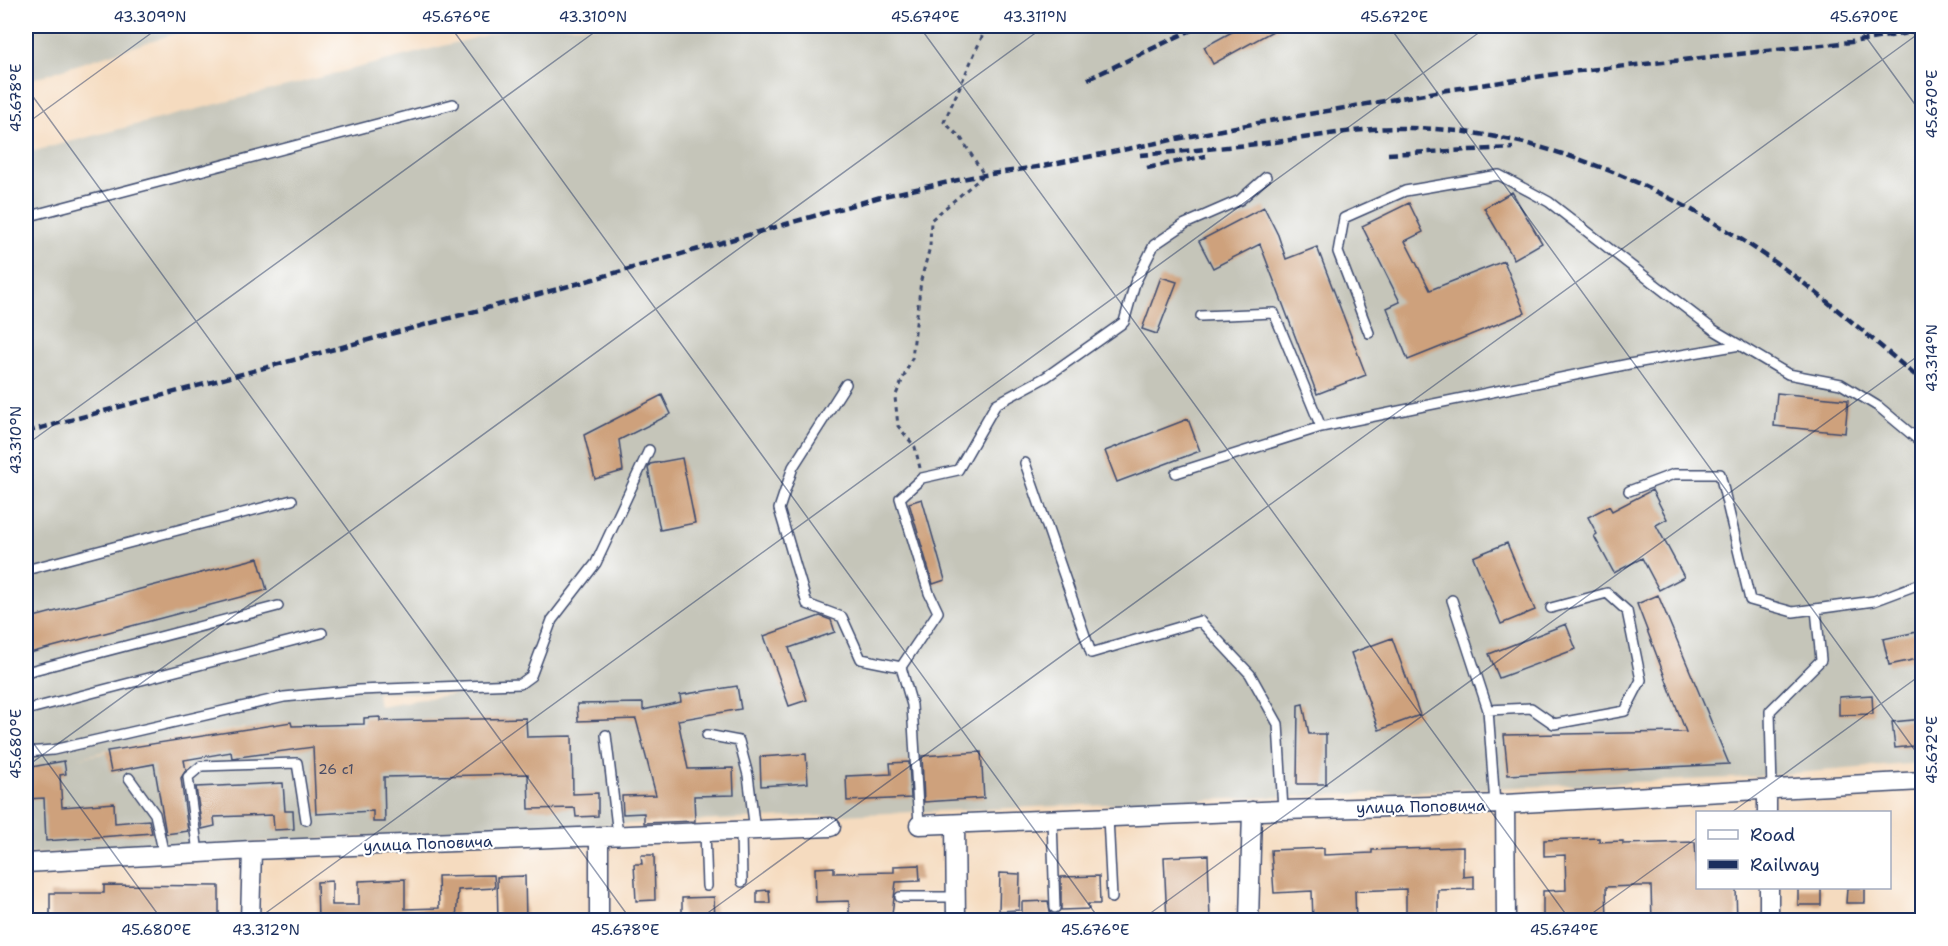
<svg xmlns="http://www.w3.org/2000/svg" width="1948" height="946" font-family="'Shantell Sans',sans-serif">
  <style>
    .industrial { fill: #c5c5b9; fill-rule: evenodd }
    .building { fill: #cea17b }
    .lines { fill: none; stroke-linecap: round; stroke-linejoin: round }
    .lane-casing { stroke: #3c496d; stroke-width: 12 }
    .street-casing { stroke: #3c496d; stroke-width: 21 }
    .path { stroke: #3c496d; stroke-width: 3; stroke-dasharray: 4.5 4.5; stroke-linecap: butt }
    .lane { stroke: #fff; stroke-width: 9 }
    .street { stroke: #fff; stroke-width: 18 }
    .rail { stroke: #1b2f5e; stroke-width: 4.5; stroke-dasharray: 9 4.5; stroke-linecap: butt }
    .ticks { fill: none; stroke: #1b2f5e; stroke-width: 1.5; stroke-opacity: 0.45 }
    .labels { text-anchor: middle; stroke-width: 4.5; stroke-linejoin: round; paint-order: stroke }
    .number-label { font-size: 14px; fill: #484c65 }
    .street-label { font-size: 16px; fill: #1b2f5e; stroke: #fff }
    .neatline { fill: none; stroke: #1b2f5e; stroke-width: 2 }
    .ticks-label { font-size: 15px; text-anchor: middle; fill: #1b2f5e }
  </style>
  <rect width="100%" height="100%" fill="#fff"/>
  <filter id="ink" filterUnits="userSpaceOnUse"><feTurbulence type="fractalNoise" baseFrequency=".0167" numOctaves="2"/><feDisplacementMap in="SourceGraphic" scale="12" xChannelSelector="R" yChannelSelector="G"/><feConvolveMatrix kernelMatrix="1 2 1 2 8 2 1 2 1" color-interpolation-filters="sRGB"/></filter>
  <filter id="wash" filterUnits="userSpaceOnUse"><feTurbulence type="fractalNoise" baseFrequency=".008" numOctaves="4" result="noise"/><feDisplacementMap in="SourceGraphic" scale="24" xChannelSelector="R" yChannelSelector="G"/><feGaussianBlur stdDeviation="1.35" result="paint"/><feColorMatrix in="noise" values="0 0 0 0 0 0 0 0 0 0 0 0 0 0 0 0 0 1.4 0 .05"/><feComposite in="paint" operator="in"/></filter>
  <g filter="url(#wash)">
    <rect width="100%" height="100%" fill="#f5dbbf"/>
    <!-- industrial -->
    <path class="industrial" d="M26,26H198L26,81Z
      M521,26H1922V763L1733,778L602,825L28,854L26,819V153ZM465,692L379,706L377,694V693ZM244,728L245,729L77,758L120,748Z"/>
    <g id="blocks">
      <!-- building -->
      <path class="building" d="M1243,26H1282L1213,64L1204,47Z
        M1512,192L1542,243L1514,259L1484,208Z
        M1409,203L1423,232L1405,241L1430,290L1504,261L1525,313L1408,360L1387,308L1400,302L1362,226Z
        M1264,207L1278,235L1286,259L1317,247L1366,375L1317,394L1260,244L1213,268L1199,241Z
        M1161,277L1177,282L1157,334L1142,329Z
        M1777,393L1848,400L1845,433L1774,426Z
        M662,395L671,414L619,440L623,471L595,479L584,435Z
        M1188,419L1200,451L1117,482L1105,451Z
        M682,458L695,523L660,530L648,468L650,464Z
        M1652,490L1667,519L1656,525L1684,577L1659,590L1642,558L1614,573L1594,536L1597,534L1588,517L1609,506L1612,511Z
        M922,499L945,580L933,584L909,503Z
        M1507,543L1535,610L1501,624L1473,557Z
        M258,558L267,590L26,654V619Z
        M1658,595L1729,764L1508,775L1504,735L1686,732L1637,604Z
        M820,616L831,620L835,632L789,648L807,700L789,706L764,636Z
        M1566,624L1576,649L1499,678L1489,654Z
        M1917,632L1922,658L1889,665L1883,639Z
        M1392,638L1420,715L1379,730L1351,653Z
        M737,686L741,709L678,720L688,769L733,768L734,795L694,796L695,821L644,823V813L623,814L622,796L656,795L636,719L578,721L577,704L643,703V710L681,702L680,695Z
        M1872,695L1873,714L1839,715V697Z
        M1303,704L1309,734H1326V784H1297L1298,705Z
        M380,717V721L526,718L527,737L572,736L573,794L598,793V816L576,817L575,808L529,809L528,774L384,777L385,822H373V811L316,814L313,747L232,758L231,752L184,760L186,770L181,778L188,831L166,834L154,764L111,772L107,751L291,722L292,726L364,724V718Z
        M1923,719V745L1895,748L1892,722Z
        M981,752L984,798L924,802L922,756Z
        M806,754L808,783L761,786L760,757Z
        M64,761L66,774L60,775L62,807L114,803L115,823L149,820L152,833L46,841L44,798L26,799V768Z
        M909,762L911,798L847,801L846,776L891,774L890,763Z
        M283,783L285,811H293L294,829L274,830L273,815L214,817L215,826L202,829L196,787Z
        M1599,838V842L1623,841V844L1695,842L1698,888H1736L1737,921H1652L1651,886H1636L1606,887L1607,921H1543V891L1566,890L1565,855L1544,856V840Z
        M1463,847V877L1474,876V889L1438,890V919L1406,920V889L1355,891L1356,921H1313L1312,891L1274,893L1271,850L1324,848V855L1372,853V850Z
        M641,855H654L655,900L636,901L634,864H642Z
        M1208,855L1210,921H1167L1164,857Z
        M919,865L920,881L896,882L892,914L849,916V901L816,902L815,868L834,867V873L894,872V866Z
        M1000,873L1020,874L1019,910L999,911Z
        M494,875L495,888L458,890L456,921H318L317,882L332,881V905H359V881L405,879V909L439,908L438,876Z
        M525,876L526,921H498L497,877Z
        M1099,876L1100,904H1088L1089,909L1061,910V877Z
        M104,885L219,886V921H50V893H104Z
        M1798,888H1821V905H1798Z
        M1847,888H1865V903H1846Z
        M769,890L770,903H757V891Z
        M714,897L715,921H682V898Z
        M1048,901L1052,921H1022V902Z"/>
    </g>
  </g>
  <g filter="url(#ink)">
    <use href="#blocks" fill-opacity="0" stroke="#3c496d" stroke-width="1.5"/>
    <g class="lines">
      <defs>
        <path id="lane" d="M26,217L453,104
          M1201,316L1274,313L1321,427L1629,364L1740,345
          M1369,333L1338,252L1344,218L1405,191L1499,175L1549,202L1714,330L1788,374L1841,384L1879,407L1922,443
          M846,384L793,467L779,509L807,604L842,617L861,659L901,667L912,705L919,825
          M1025,463L1091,653L1200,621L1250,674L1278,724L1283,810
          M1176,473L1321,427
          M1629,491L1674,474H1720L1750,600L1793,612L1874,601L1922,583
          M26,570L292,500
          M1452,600L1488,710L1495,804
          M901,667L938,612L929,593L900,498L922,478L958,470L996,404L1046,377L1124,322L1135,283L1154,245L1185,224L1240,200L1266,177
          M26,672L278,606
          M26,710L322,633
          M1488,710L1531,708L1554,724L1625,711L1641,680L1627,611L1607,593L1551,608
          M606,735L618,835
          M707,735L739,741L748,775L755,831
          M26,752L53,750L284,697L359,690L520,684L531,676L552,620L596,563L649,450
          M129,778L155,814L164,855
          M1772,791L1770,711L1821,660L1816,609
          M1108,817L1112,898
          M1052,820L1055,908
          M741,831L742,882
          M705,832L707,886
          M198,853L188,777L201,766L297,763L306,820
          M900,897H955"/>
        <path id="street" d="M1767,791V812
          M1505,804L1506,920
          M955,824L956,920
          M919,825L1283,810L1505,804L1922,781
          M26,863L252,850L831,827
          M1769,888V920
          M250,920L252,850
          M599,920V836
          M1249,920L1252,811"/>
      </defs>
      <!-- lane casing -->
      <use href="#lane" class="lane-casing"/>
      <!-- street casing -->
      <use href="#street" class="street-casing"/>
      <!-- path -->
      <path class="path" d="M920,468L915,447L898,426L895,397L912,358L921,280L930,247L931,220L984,175L961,138L944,122L985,30L984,26"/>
      <!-- lane -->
      <use href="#lane" class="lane"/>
      <!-- street -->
      <use href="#street" class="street"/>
      <!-- rail -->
      <path class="rail" d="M1088,79L1200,26
        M1388,154L1513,148
        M1140,155C1185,151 1230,147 1275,142C1320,136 1364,127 1410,128C1549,130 1683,194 1793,275C1837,308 1880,346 1922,381
        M1147,168L1206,156
        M26,432L580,283L884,196L972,177L1043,166L1241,126L1447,90L1570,72L1851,42L1922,31"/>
    </g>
  </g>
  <!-- ticks -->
  <path class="ticks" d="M450,26L1100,920M919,26L1570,920M1389,26L1922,760M1858,26L1922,114M26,87L631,920M26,124L161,26M26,445L603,26M26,733L162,920M26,767L1045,26M1732,812L1922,674M256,920L1488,26M698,920L1922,31M1141,920L1922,353M1583,920L1698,837"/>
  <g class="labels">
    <!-- number labels -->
    <g class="number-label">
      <text x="336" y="774">26 с1</text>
    </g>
    <!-- street labels -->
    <g class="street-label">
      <text transform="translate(1421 806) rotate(-1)" y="6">улица Поповича</text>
      <text transform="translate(428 843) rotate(-2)" y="6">улица Поповича</text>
    </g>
  </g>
  <!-- margin -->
  <rect width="1948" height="946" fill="none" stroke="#fff" stroke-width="66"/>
  <!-- legend -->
  <rect x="1696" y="811" width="195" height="78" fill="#ffffff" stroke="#a4acbf" stroke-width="1.5"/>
  <rect x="1708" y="830" width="30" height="9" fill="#ffffff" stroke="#a4acbf" stroke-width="1.5"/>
  <text x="1750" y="841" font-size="18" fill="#1b2f5e">Road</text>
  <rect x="1708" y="860" width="30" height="9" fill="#1b2f5e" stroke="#a4acbf" stroke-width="1.5"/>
  <text x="1750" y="871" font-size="18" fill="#1b2f5e">Railway</text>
  <rect x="33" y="33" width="1882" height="880" class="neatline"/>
  <g class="ticks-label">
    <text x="150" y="22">43.309°N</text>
    <text x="456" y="22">45.676°E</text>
    <text x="593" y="22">43.310°N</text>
    <text x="925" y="22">45.674°E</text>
    <text x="1035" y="22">43.311°N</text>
    <text x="1394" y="22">45.672°E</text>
    <text x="1864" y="22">45.670°E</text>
    <text transform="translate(16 98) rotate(-90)" y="5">45.678°E</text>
    <text transform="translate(1932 104) rotate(-90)" y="5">45.670°E</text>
    <text transform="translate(1932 358) rotate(-90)" y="5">43.314°N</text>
    <text transform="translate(16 440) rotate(-90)" y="5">43.310°N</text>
    <text transform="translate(16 744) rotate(-90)" y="5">45.680°E</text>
    <text transform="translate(1932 750) rotate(-90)" y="5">45.672°E</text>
    <text x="156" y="935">45.680°E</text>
    <text x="266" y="935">43.312°N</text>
    <text x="625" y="935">45.678°E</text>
    <text x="1095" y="935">45.676°E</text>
    <text x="1564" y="935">45.674°E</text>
  </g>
</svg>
